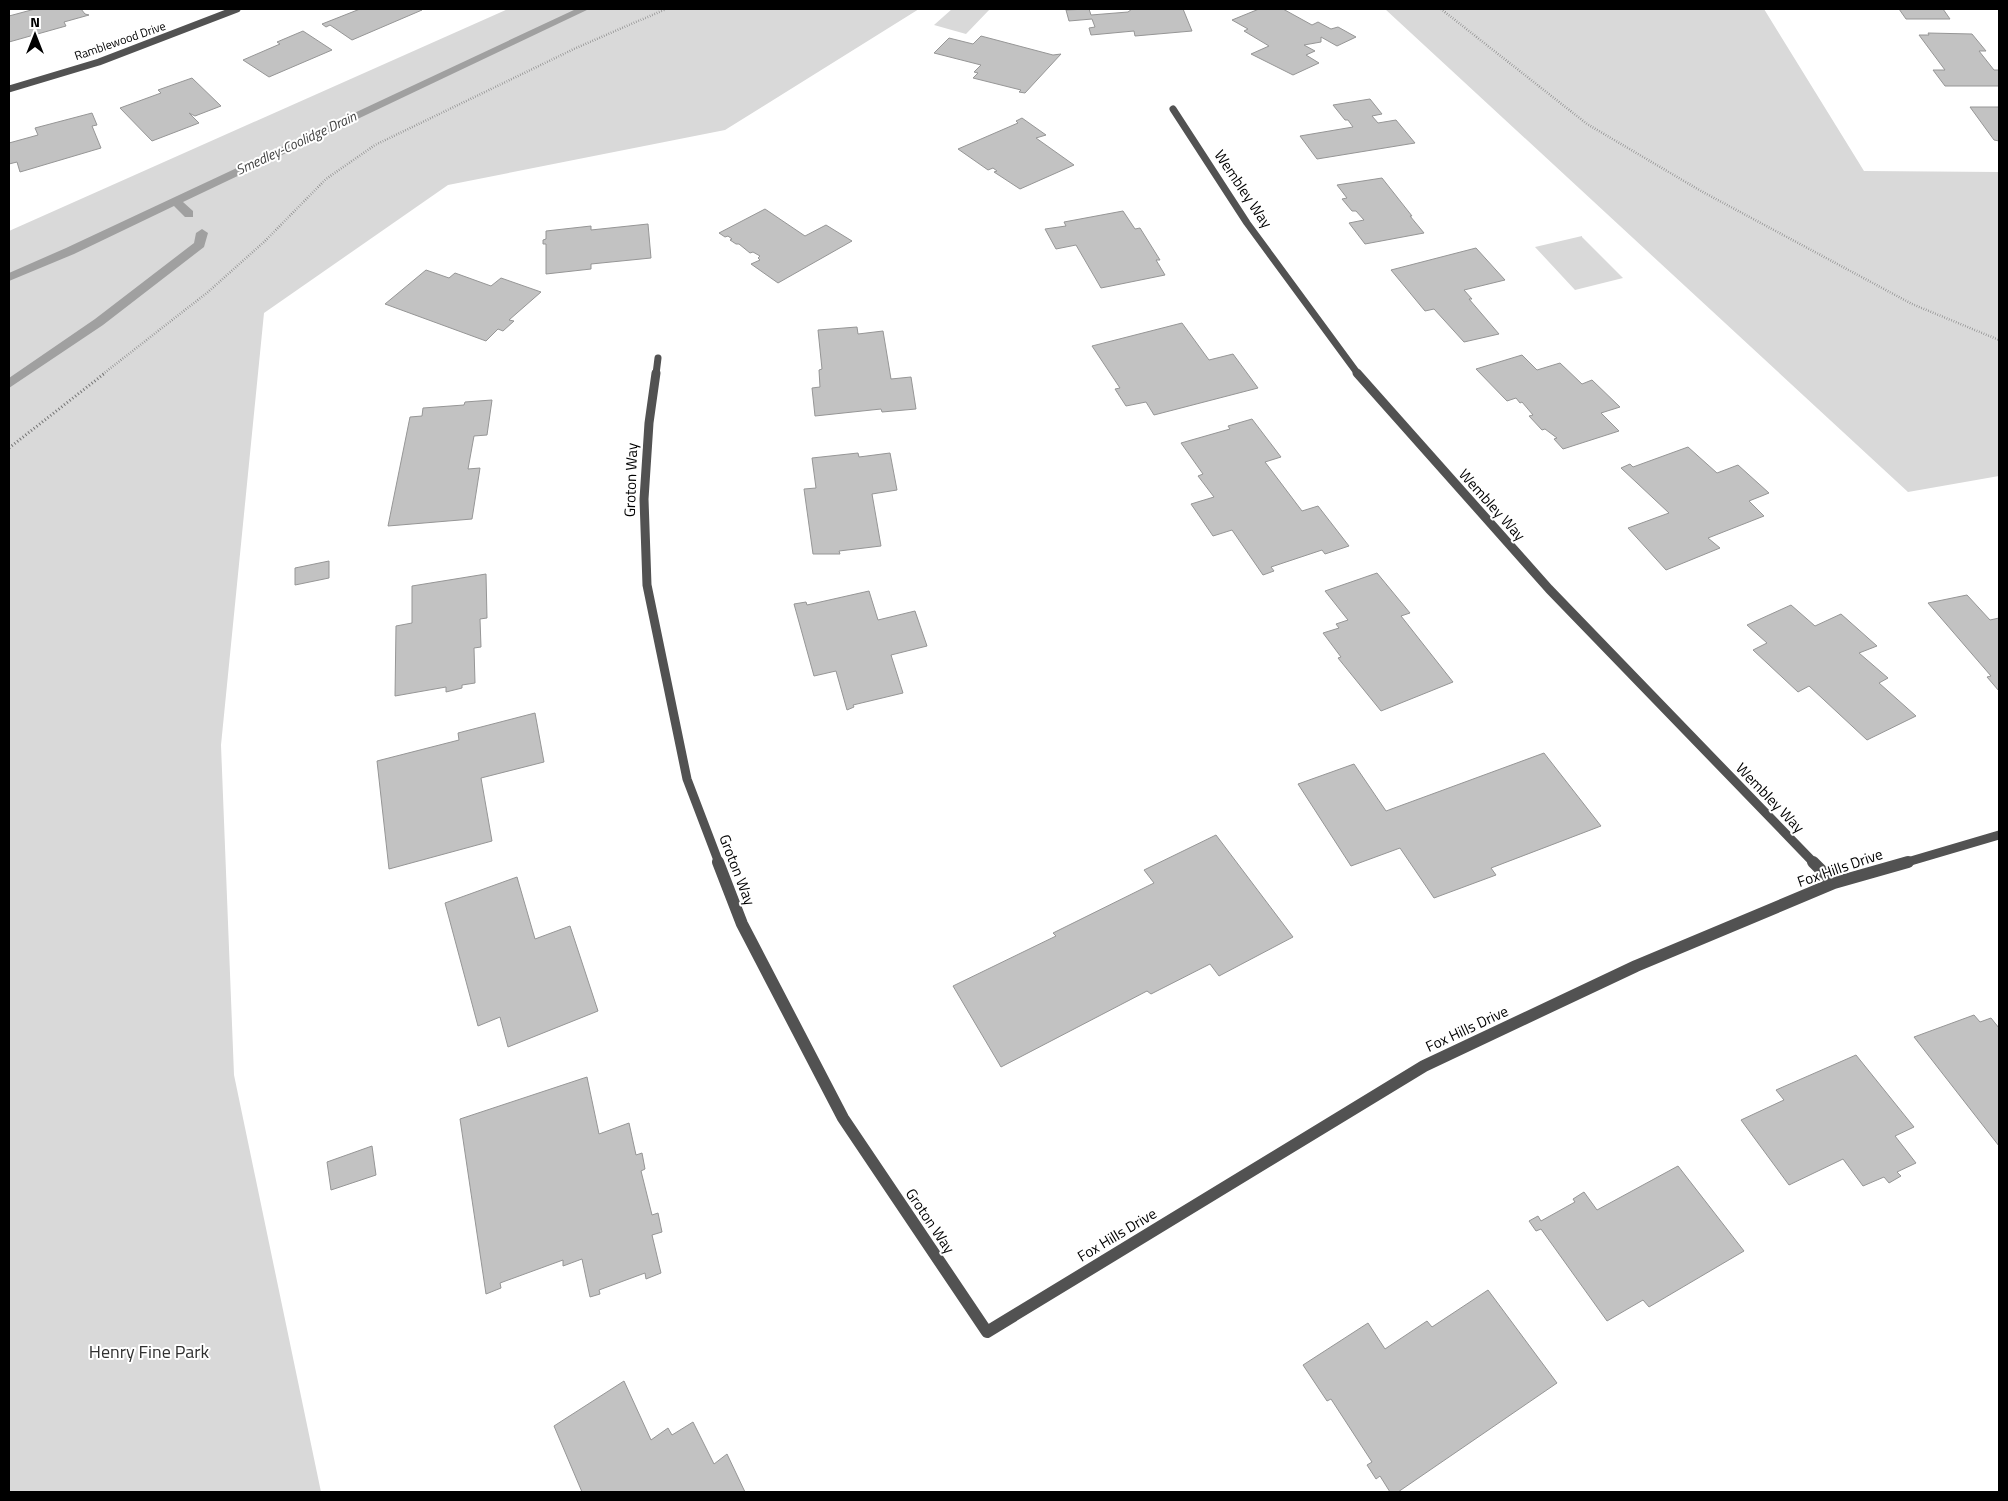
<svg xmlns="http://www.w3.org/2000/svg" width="2008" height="1501" font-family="'Titillium Web',sans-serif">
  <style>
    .green { fill: #d9d9d9 }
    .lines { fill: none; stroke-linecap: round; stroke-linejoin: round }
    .stream { fill: #a0a0a0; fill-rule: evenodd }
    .building { fill: #c2c2c2; stroke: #969696 }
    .path-far1 { stroke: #747474; stroke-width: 2.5; stroke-dasharray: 0.5 2; stroke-linecap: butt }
    .path { stroke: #747474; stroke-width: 3; stroke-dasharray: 1 2.5; stroke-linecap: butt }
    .street-far2 { stroke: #525252; stroke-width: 7 }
    .street-far1 { stroke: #525252; stroke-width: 9 }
    .street { stroke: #525252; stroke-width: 12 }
    .labels { text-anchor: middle; stroke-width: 4; stroke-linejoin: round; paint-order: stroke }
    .far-street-label { font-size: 12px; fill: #000; stroke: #fff }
    .far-water-label { font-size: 14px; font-style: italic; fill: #414141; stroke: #fff }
    .street-label { font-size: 15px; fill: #000; stroke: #fff }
    .near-park-label { font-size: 18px; fill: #303030; stroke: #fff }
  </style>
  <rect width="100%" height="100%" fill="#fff"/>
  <!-- green -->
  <path class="green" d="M508,9H919L725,130L448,185L264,313L221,745L234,1075L321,1492H9V231Z
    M952,9H990L966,34L934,25Z
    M1385,9H1764L1864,171L1999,172V476L1908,492Z
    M1582,236V237L1623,278L1575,290L1535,247Z"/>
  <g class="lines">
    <!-- stream -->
    <path class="stream" d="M576,9H589L183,202L193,211V217H185L174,206L74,254L9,281V273L66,248Z
      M202,229L208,233L204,247L103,325L9,388V378L95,319L194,243L196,233Z"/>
  </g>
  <!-- building -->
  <path class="building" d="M35,9H81L85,14L89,15L64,22L66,26L9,42V16Z
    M360,9H420L422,10L352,40L330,25L326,27L322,24Z
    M1089,9L1091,15L1128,12L1132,9H1183L1192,31L1135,36L1134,31L1091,35L1089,28L1095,27L1092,19L1069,21L1066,10Z
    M1259,9H1283L1312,25L1318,22L1331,29L1338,27L1356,37L1337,46L1321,37V42L1304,45L1315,51L1306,55L1319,63L1293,75L1251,54L1269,46L1244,31L1248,29L1232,20Z
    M1899,9H1943L1950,19H1906Z
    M303,31L332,50L269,77L243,60L280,44L277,42Z
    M1928,33L1972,34L1986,51H1979L1994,70H1999V86H1945L1933,70H1945L1919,35H1929Z
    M981,36L1053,55L1061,54L1025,93L1019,92L1021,90L973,78L978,73L974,72L981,65L934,53L949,38L973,44Z
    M192,78L221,106L195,116L189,113L199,123L152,141L120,108L161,93L158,90Z
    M1370,99L1382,114L1372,116L1378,123L1396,120L1415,143L1317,159L1300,136L1353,127L1348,120H1345L1333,105Z
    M1970,107H1999V141L1994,140Z
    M92,113L97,125L92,126L101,148L20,172L17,162L9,164V143L38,135L35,128Z
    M1022,118L1046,135L1036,138L1074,165L1020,189L994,172L997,171L993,168L988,170L958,149L1018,123L1016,121Z
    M1382,178L1412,216H1410L1424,233L1365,244L1349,223L1364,220L1356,211H1352L1342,199L1347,198L1337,185Z
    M765,209L805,236L826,225L852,241L778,283L751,264L760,260L758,258L760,256L753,252L750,253L739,244H736L730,240L732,239L728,236L725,237L719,233Z
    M1123,211L1135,229L1140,228L1160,260H1156L1165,275L1101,288L1076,245L1056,249L1045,229L1066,226L1064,222Z
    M648,224L651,258L591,264V269L546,274V244H543V240L546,239V231L591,226V230Z
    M1476,248L1505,280L1464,290L1472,299H1469L1499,334L1464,342L1434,309L1425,311L1391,270Z
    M426,270L449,278L455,273L491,286L501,278L541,292L509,320L514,321L503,331L498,329L486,341L385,304Z
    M1182,323L1209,360L1233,354L1258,388L1154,415L1146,402L1126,406L1115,389L1120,388L1092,346Z
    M857,327L858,334L883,331L891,379L911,377L916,409L882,412L881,409L815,416L812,388L820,387L819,370L822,369L818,330Z
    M1522,355L1537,370L1560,363L1582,384L1592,380L1620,407L1601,413L1619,431L1563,449L1554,439L1557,438L1545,429L1542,430L1529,416L1533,415L1522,402L1520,403L1516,398L1507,401L1476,369Z
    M492,400L487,435L474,436L468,469L480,468L472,519L388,526L410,417L422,416L423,408L464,405L465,402Z
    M1252,419L1281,457L1265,462L1302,511L1318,506L1349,546L1325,554L1322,550L1271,567L1274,571L1263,575L1232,530L1213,536L1191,504L1214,497L1198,476L1203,474L1181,443L1230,429L1228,426Z
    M1688,447L1717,473L1738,465L1769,493L1749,501L1764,516L1708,538L1720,548L1666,570L1628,528L1669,513L1621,468L1630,464L1633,467Z
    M858,453L859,457L890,453L897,490L872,494L881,546L839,551L840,554H813L804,489L816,488L812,458Z
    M329,561V578L295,585V568Z
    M1377,573L1410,613L1401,616L1453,682L1381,711L1338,658L1341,657L1323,633L1339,628L1336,624L1348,620L1325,591Z
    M486,574L487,618L480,619L481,647L474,648L475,683L462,685V688L446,692V687L395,696L396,626L412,623V586Z
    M869,591L878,620L915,611L927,646L891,655L903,693L853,705L854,707L847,710L836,671L814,676L794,604L806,602L807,605Z
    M1967,595L1990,620L1999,618V691L1987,677L1991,676L1928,603Z
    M1791,605L1815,626L1841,614L1877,646L1859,653L1888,678L1879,683L1916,716L1867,740L1809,686L1798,692L1753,650L1767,643L1747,625Z
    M535,713L544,762L481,778L492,841L389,869L377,761L459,740L458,733Z
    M1544,753L1601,826L1491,868L1496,875L1434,898L1400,848L1351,866L1298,784L1354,764L1386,811Z
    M1216,835L1293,937L1219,976L1210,964L1151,994L1147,991L1001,1067L953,986L1056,936L1053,933L1154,883L1144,870Z
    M517,877L535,939L570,926L598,1011L508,1047L500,1017L478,1026L445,903Z
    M1974,1015L1980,1022L1991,1018L1999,1028V1146L1914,1037Z
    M1856,1055L1914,1127L1895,1136L1916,1163L1897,1172L1901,1176L1889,1183L1884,1177L1863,1186L1843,1159L1789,1185L1741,1120L1784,1100L1776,1090Z
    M587,1077L599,1134L629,1123L636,1155L642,1153L645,1169L641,1171L652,1215L658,1213L662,1232L652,1235L661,1273L646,1279L645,1273L599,1290L600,1294L590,1297L582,1259L563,1266V1260L500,1283L501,1288L486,1294L460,1119Z
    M372,1146L376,1175L331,1190L327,1162Z
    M1678,1166L1744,1251L1649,1307L1643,1300L1607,1321L1541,1229L1536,1231L1529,1221L1538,1216L1541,1221L1575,1202L1573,1199L1584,1192L1597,1210Z
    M1488,1290L1557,1383L1398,1492H1390L1380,1476L1376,1479L1367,1465L1372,1462L1331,1399L1327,1401L1303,1365L1368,1323L1385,1349L1427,1321L1432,1327Z
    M624,1381L651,1440L668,1428L672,1435L693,1422L714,1464L727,1454L745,1492H582L554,1426Z"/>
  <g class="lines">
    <!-- path-far1 -->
    <path class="path-far1" d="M1441,9L1587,124L1701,191L1912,304L1999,340
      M103,374L208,292L265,241L326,179L375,145L576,48L666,9"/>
    <!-- path -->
    <path class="path" d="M9,448L105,373"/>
    <!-- street-far2 -->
    <path class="street-far2" d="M9,89L99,62L237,9
      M1173,109L1247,223L1358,374
      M656,374L658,358"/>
    <!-- street-far1 -->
    <path class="street-far1" d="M656,373L649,423L644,499L647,585L687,779L719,863
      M1357,373L1549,589L1814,863
      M1904,863L1999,835"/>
    <!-- street -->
    <path class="street" d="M718,862L742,924L843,1118L987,1332L1424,1066L1636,966L1834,883L1908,862
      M1813,862L1834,883"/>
  </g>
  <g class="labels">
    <!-- far-street labels -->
    <g class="far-street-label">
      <text transform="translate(120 41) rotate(-19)" y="4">Ramblewood Drive</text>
    </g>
    <!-- far-water labels -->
    <g class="far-water-label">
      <text transform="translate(296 143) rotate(-25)" y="5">Smedley-Coolidge Drain</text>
    </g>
    <!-- street labels -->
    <g class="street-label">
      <text transform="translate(1243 189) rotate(56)" y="5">Wembley Way</text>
      <text transform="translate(631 480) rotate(-88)" y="5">Groton Way</text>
      <text transform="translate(1492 505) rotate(48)" y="5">Wembley Way</text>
      <text transform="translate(1770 798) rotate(46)" y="5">Wembley Way</text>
      <text transform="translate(1840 868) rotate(-19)" y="5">Fox Hills Drive</text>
      <text transform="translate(737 870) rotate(69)" y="5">Groton Way</text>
      <text transform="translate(1467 1029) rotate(-25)" y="5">Fox Hills Drive</text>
      <text transform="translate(930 1221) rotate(56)" y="5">Groton Way</text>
      <text transform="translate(1117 1235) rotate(-31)" y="5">Fox Hills Drive</text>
    </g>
    <!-- near-park labels -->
    <g class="near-park-label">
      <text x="149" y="1358">Henry Fine Park</text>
    </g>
  </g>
  <!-- border -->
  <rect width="2008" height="1501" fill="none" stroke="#000000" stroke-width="20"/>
  <!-- north arrow -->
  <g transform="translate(35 35)" stroke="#ffffff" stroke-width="4" paint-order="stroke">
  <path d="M0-4L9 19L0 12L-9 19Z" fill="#000000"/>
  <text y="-8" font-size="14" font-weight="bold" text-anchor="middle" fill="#000000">N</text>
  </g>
</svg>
